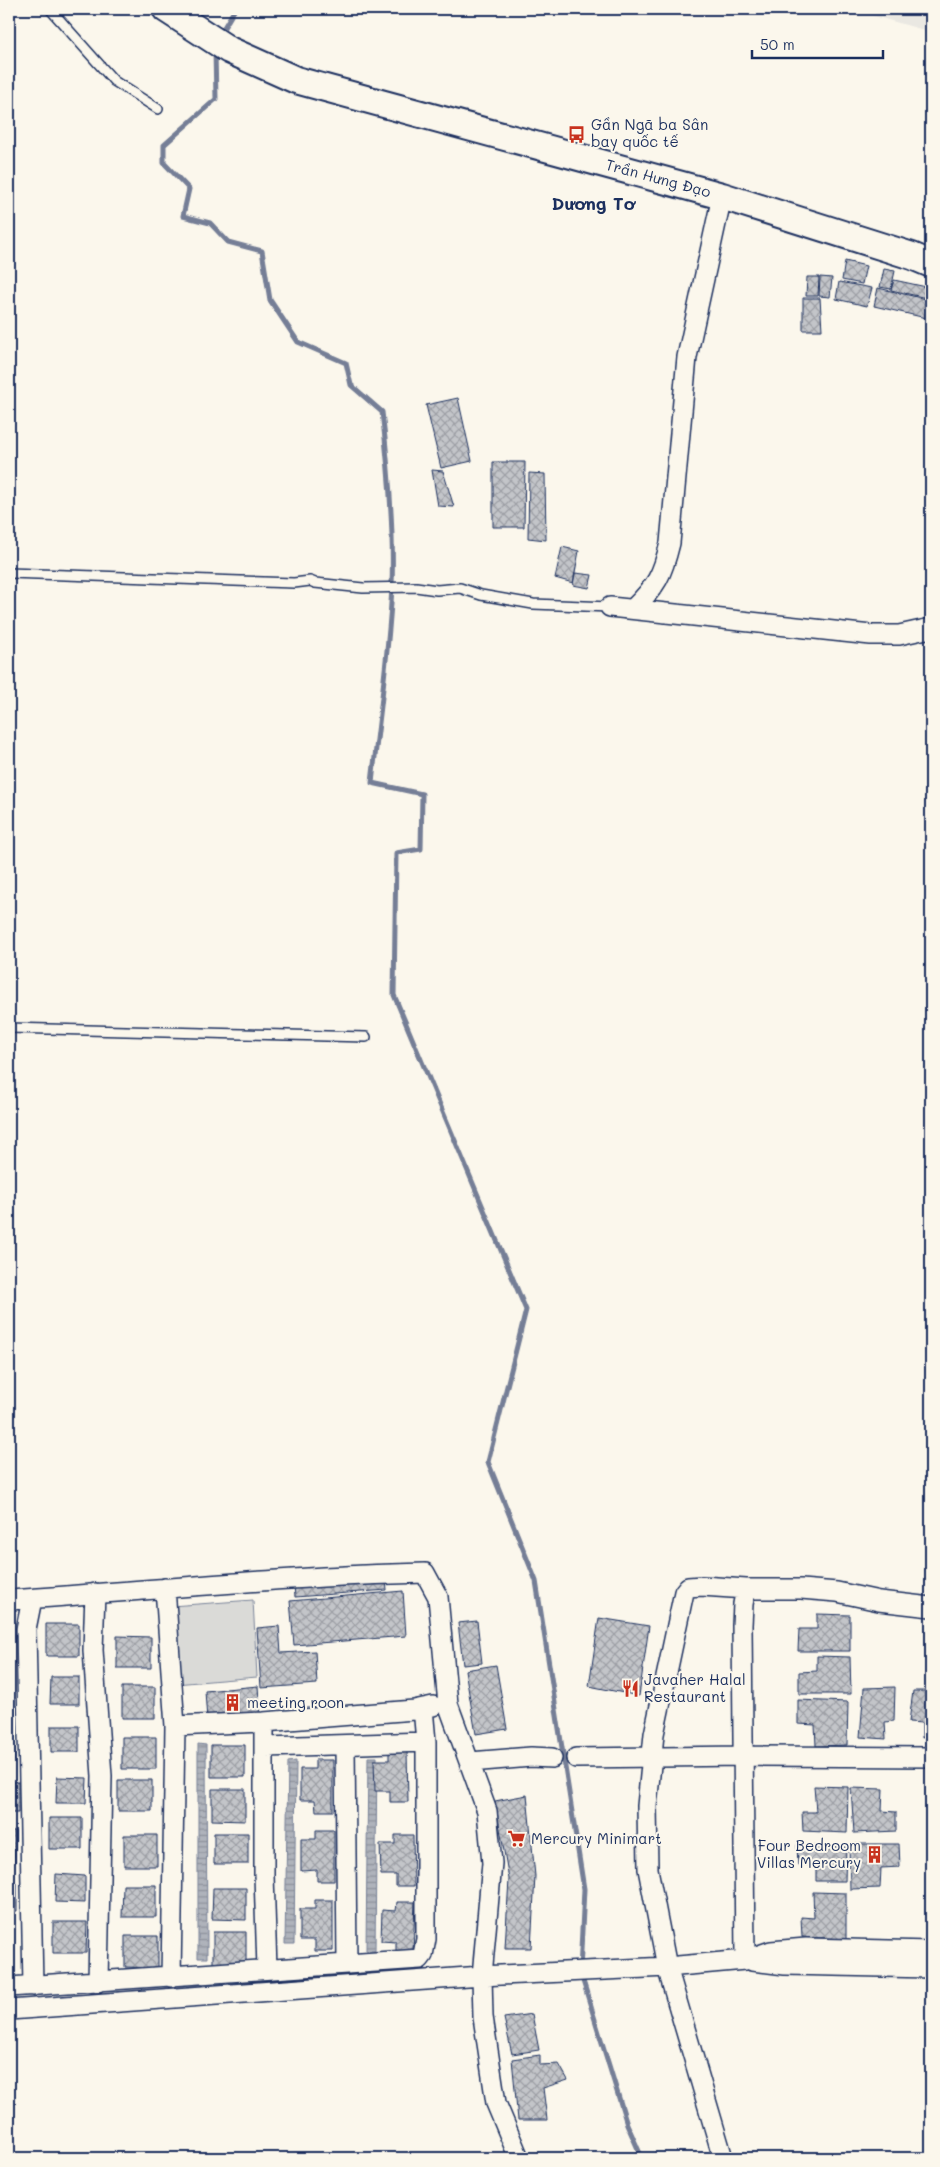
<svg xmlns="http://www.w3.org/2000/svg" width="940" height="2167" font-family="Mali,sans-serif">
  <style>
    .built { fill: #eae8e2 }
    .pitch { fill: #dadad7; stroke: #7a849a }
    .water { fill: url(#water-rules); stroke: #747e96 }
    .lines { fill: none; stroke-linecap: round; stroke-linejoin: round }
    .stream { stroke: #747e96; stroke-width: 5 }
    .building { fill: url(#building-cross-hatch); stroke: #1b2f5e }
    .lane-casing { stroke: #1b2f5e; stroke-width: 12 }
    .street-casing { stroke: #1b2f5e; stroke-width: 22 }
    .secondary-casing { stroke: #1b2f5e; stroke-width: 30 }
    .lane { stroke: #fbf7ec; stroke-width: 9 }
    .street { stroke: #fbf7ec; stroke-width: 19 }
    .secondary { stroke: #fbf7ec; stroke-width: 26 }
    .labels { text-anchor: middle; stroke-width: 4; stroke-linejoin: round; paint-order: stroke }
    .poi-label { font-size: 15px; fill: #1b2f5e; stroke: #fbf7ec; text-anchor: start }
    .street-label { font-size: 15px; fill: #1b2f5e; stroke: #fbf7ec }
    .quarter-label { font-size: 18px; font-weight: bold; fill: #1b2f5e; stroke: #fbf7ec }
  </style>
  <defs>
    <pattern id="water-rules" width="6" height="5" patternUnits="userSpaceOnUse" patternTransform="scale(1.25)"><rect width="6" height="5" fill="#afb3bb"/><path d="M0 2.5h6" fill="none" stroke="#8e929b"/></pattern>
    <pattern id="building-cross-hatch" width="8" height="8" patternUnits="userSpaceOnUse" patternTransform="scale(1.25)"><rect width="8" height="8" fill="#c3c5c9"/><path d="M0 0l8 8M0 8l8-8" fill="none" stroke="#9ea0a6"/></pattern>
  </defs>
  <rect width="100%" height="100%" fill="#fbf7ec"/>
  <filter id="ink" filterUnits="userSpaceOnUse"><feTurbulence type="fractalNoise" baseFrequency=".02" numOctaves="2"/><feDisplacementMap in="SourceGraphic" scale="10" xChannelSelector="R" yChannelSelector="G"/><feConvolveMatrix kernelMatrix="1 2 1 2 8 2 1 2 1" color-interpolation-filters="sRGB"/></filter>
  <g filter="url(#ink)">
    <!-- built -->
    <path class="built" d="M849,9H931V32Z"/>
    <!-- pitch -->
    <path class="pitch" d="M253,1600L257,1677L175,1684L171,1606Z"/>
    <!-- water -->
    <path class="water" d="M198,1744L206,1745L207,1958H198Z
      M368,1757H377L375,1951H366Z
      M296,1761L294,1944H285L288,1762Z"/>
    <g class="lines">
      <!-- stream -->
      <path class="stream" d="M220,34L235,9
        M215,51L216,99L164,145V163L189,189L183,216L210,223L228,242L262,251L270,300L298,342L346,363L351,385L382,412C389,470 394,528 392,586C389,652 379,718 372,783L422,794L421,849L396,853L394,995L526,1310L488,1462L536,1581L584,1889L580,1971L627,2124L642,2158"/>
    </g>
    <!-- building -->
    <path class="building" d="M845,261L866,266L862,284L842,280Z
      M884,269L895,271L891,289L880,287Z
      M807,277H819L818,296H806Z
      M820,277L832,278L830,297L819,296Z
      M894,280L931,288V299L891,290Z
      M839,282L872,288L867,306L836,299Z
      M878,288L930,300L926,318L874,306Z
      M803,298H820L822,330H803Z
      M458,398L472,461L441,468L426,405Z
      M493,462H525L524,527H493Z
      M432,470L443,471L454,507L438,506Z
      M529,473L545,474L546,540L528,538Z
      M562,547L579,551L573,583L555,578Z
      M575,573L592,575L589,588L573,585Z
      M386,1579L387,1590L295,1597L294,1585Z
      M403,1591L406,1636L294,1645L290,1601Z
      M817,1614L850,1615V1651H798L799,1629H817Z
      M599,1618L649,1626L639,1696L589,1686Z
      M477,1621L482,1663L463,1665L458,1623Z
      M46,1624H79V1656H46Z
      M279,1626L281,1653L315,1651L317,1684L261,1688L257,1628Z
      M9,1631H11V1657H9Z
      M117,1636L151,1637V1668H117Z
      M817,1656L850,1657L851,1694H799V1672L817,1671Z
      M496,1665L507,1729L476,1734L465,1670Z
      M51,1677H79V1704H50Z
      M9,1685H12V1712H9Z
      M258,1686L260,1715L207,1720L205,1691Z
      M122,1687H155V1718H122Z
      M895,1687L894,1721L885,1722L886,1739L860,1737L864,1688Z
      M913,1691H931V1736L922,1738V1723L909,1722Z
      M798,1700L848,1702L847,1745L816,1746L815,1725L798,1724Z
      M51,1726H79V1752H51Z
      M9,1730H14V1761H9Z
      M122,1737H156V1769H122Z
      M211,1745H245V1777H211Z
      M389,1751H407L408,1802H390V1791H375L374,1760H389Z
      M315,1760H333V1811H316L315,1800H300V1769H315Z
      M57,1777L87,1778L86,1803H56Z
      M118,1780H152V1811H118Z
      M9,1782H18V1813H9Z
      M814,1786L848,1787L847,1833L803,1831L802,1812H816Z
      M851,1788L883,1789L882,1811L896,1812V1831L854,1833Z
      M212,1789H245V1821L212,1820Z
      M527,1795L535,1876L531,1948H505L509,1879L495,1801Z
      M49,1818H82V1849H49Z
      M316,1830H334V1881H317V1870L301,1871V1839H316Z
      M9,1831H15V1863H9Z
      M214,1833H248V1864H214Z
      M124,1835H157V1866H124Z
      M395,1835H413L414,1886H396V1875H381L380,1844H395Z
      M849,1844H899L900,1867L881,1868L880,1888L850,1889Z
      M797,1845L846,1847L845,1881H816V1866L798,1865Z
      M56,1874L85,1876V1903L55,1902Z
      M9,1884H17V1911H9Z
      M123,1885H156V1917H122Z
      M213,1888H246V1920L212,1919Z
      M813,1892L846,1893V1939L802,1937L801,1917L814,1918Z
      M315,1900H333V1951H315V1940H300V1909H315Z
      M397,1902H415L413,1953L396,1952V1942L381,1941L382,1910L396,1911Z
      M53,1922H87L86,1953H53Z
      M9,1930H10V1961H9Z
      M213,1932H246V1963H213Z
      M125,1936H158V1968L125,1967Z
      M532,2014L539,2050L512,2054L504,2018Z
      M540,2055V2065L559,2064L568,2080L543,2088L547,2120H518L512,2059Z"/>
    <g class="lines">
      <defs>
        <path id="lane" d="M50,9L114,81L158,109
          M9,573L294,583L310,581L315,583L363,588L416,587L437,590L460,588L481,595L533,604L610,607
          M9,1028L366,1037"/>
        <path id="street" d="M610,607L871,635H899L931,628
          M633,609C657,585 662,576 670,543L687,357L722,196
          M165,1588L175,1726L171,1977
          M95,1593L93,1650L102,1776L98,1982
          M32,1599L26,1629L33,1986
          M9,1600C147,1591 286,1576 425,1573L438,1597L448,1704L487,1811L492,1863L482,1976L483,2017L496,2103L519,2158
          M264,1722V1875L267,1969
          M175,1726L264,1722L414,1710L433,1706
          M345,1745L347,1964
          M266,1747L426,1742
          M576,1758L744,1756L931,1757
          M470,1762L531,1757L552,1758
          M745,1960L742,1625L743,1604L746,1589H801L837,1592L879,1601L931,1607
          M752,1961L785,1965L931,1968
          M9,1987L420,1959L423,1955L426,1939V1742L423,1708
          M9,2010L482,1976L667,1967L745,1960L771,1951L806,1948L931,1951
          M723,2158L667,1967L648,1869L647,1806L654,1734L684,1592L688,1587L702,1586L746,1589"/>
        <g id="secondary">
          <path id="s1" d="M166,9L229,50L296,80L722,196L912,256L931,264"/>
        </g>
      </defs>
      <!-- lane casing -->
      <use href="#lane" class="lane-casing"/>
      <!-- street casing -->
      <use href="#street" class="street-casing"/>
      <!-- secondary casing -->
      <use href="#secondary" class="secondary-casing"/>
      <!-- lane -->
      <use href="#lane" class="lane"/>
      <!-- street -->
      <use href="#street" class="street"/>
      <!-- secondary -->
      <use href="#secondary" class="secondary"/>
    </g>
  </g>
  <!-- icons -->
  <defs>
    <symbol id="bus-bare" viewBox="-9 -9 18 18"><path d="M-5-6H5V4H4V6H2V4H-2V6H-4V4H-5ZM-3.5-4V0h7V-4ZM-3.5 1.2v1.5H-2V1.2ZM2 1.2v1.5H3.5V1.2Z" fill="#c8321e" stroke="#fbf7ec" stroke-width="2.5" paint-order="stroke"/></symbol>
    <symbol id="restaurant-bare" viewBox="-9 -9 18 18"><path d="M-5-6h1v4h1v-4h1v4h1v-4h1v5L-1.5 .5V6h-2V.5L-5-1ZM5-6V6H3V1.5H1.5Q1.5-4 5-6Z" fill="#c8321e" stroke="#fbf7ec" stroke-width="2.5" paint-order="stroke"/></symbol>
    <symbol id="building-bare" viewBox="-9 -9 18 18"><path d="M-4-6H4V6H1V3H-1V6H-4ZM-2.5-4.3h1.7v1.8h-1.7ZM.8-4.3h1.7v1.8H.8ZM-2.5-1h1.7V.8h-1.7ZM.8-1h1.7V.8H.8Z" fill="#c8321e" stroke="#fbf7ec" stroke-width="2.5" paint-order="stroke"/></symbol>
    <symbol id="supermarket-bare" viewBox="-9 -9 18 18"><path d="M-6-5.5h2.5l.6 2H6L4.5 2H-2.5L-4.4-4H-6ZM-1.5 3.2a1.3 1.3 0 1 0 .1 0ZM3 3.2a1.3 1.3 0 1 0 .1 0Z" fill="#c8321e" stroke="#fbf7ec" stroke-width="2.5" paint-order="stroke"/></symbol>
  </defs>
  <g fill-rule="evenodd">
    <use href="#bus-bare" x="564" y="122" width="25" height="25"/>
    <use href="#restaurant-bare" x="618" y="1676" width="25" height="25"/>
    <use href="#building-bare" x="220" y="1690" width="25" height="25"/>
    <use href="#supermarket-bare" x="504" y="1826" width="25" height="25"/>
    <use href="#building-bare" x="862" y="1842" width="25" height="25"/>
  </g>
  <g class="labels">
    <!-- poi labels -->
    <g class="poi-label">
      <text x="591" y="130">Gần Ngã ba Sân<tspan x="591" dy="17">bay quốc tế</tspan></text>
      <text x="644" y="1685">Javaher Halal<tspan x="644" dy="17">Restaurant</tspan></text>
      <text x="247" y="1708">meeting roon</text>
      <text x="531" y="1844">Mercury Minimart</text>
      <text x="861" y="1851" text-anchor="end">Four Bedroom<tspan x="861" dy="17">Villas Mercury</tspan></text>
    </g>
    <!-- street labels -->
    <g class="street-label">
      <text dy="5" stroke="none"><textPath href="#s1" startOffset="524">Trần Hưng Đạo</textPath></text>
    </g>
    <!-- quarter labels -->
    <g class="quarter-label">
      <text x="593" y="210">Dương Tơ</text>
    </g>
  </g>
  <!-- margin -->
  <rect width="940" height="2167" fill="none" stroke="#fbf7ec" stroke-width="30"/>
  <rect x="15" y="15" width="910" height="2137" fill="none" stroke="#1b2f5e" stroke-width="2" filter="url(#ink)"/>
  <!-- scale -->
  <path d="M752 50v8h131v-8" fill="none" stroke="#1b2f5e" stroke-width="2.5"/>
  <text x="760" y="50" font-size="15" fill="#1b2f5e" stroke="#fbf7ec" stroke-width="4" paint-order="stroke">50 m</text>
</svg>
